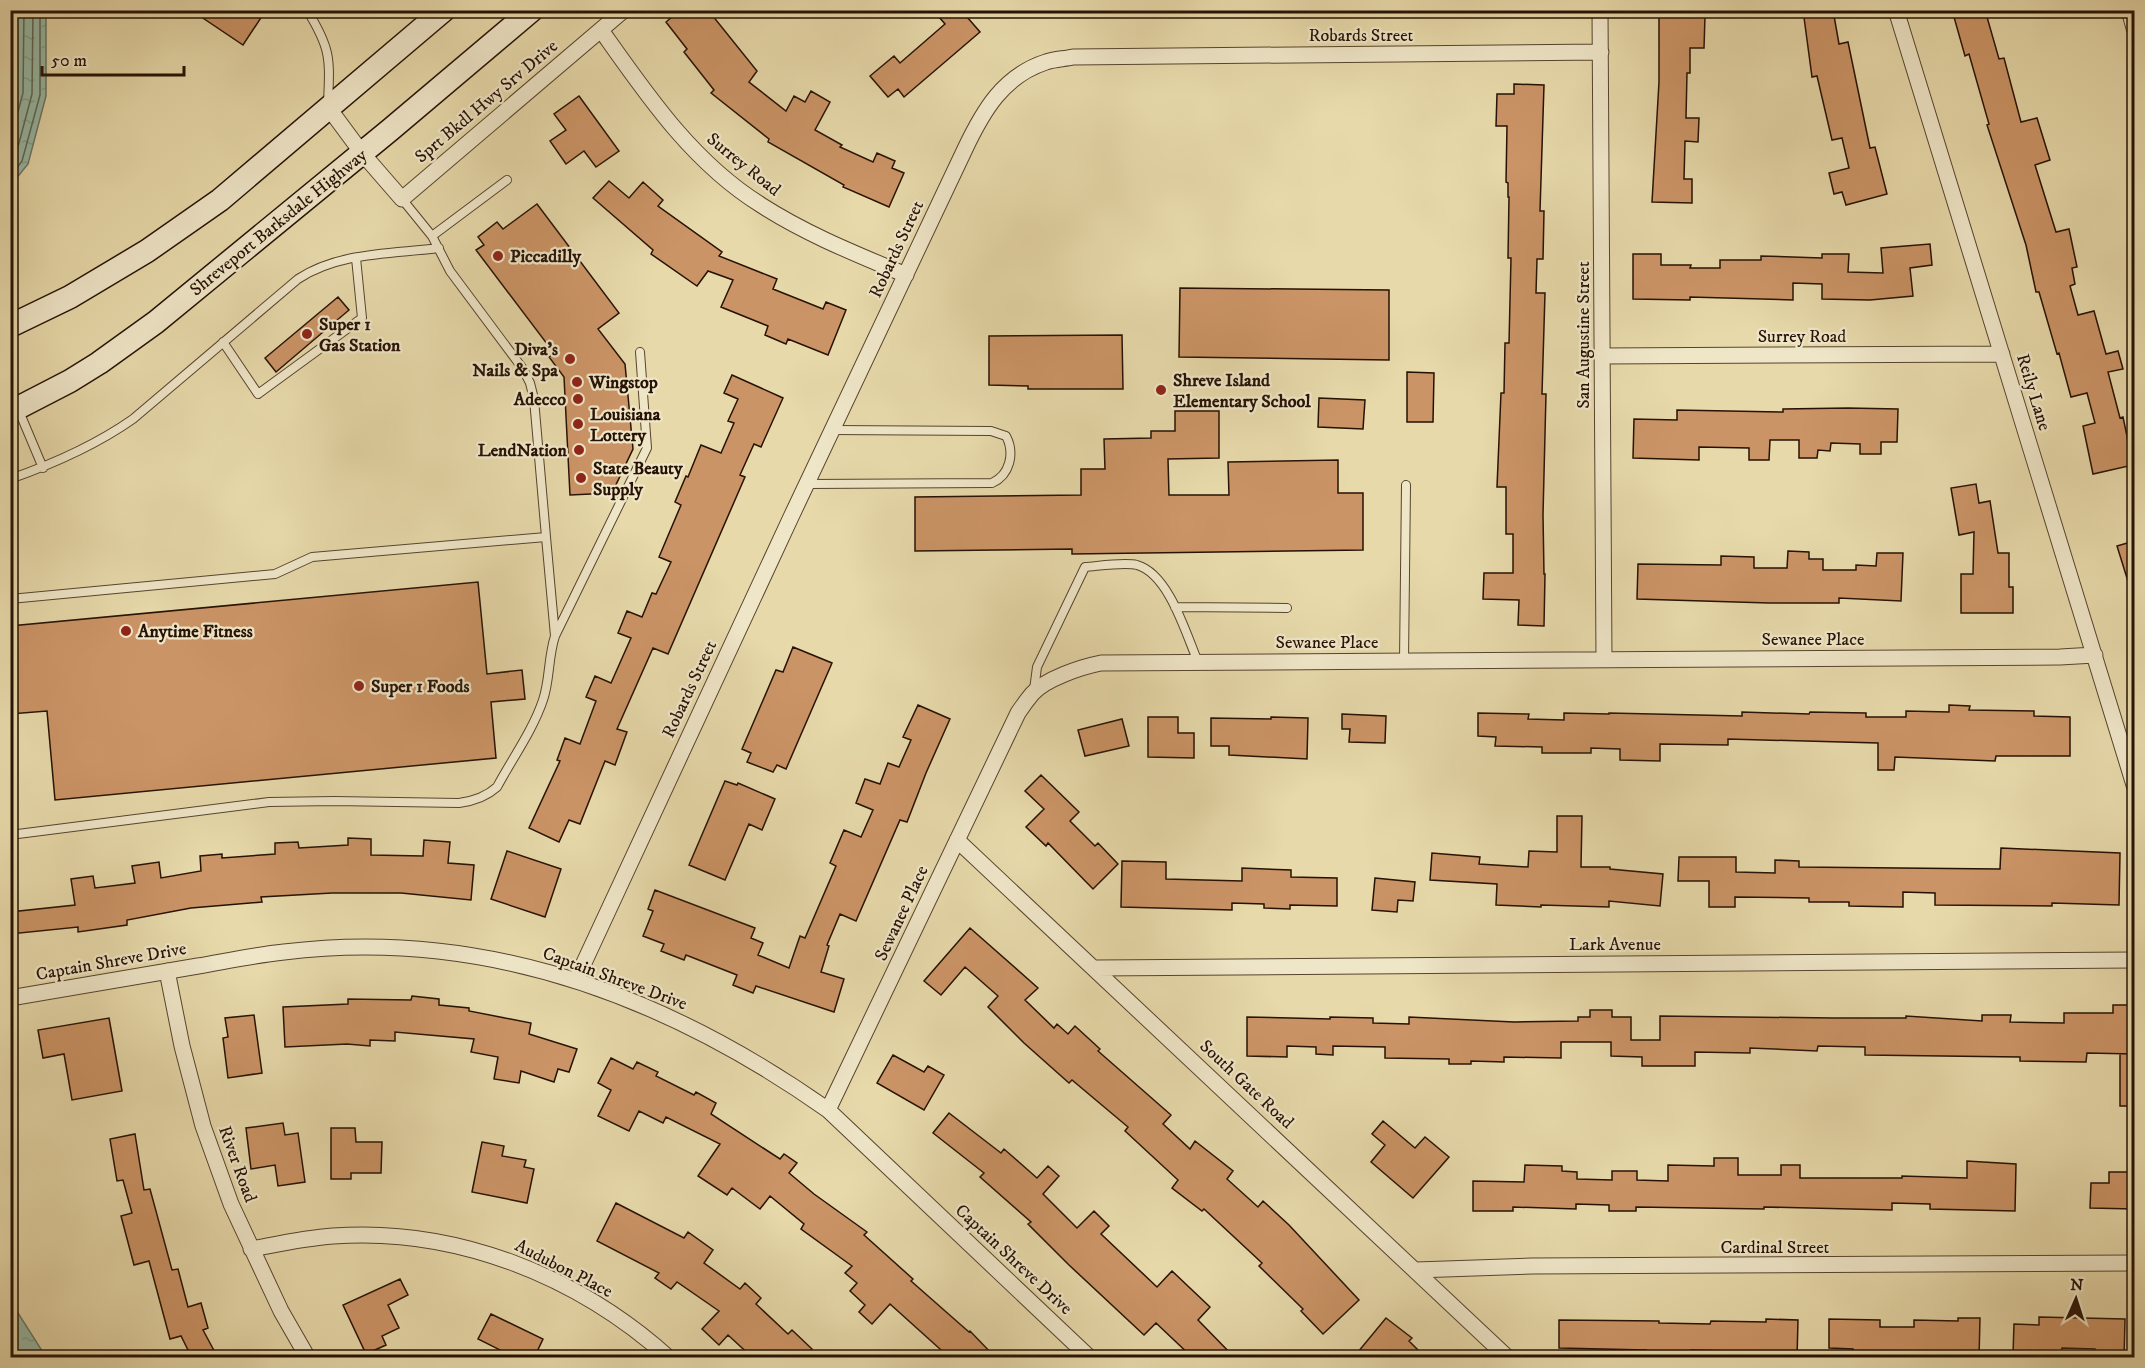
<svg xmlns="http://www.w3.org/2000/svg" width="2145" height="1368" font-family="'IM FELL DW Pica',serif">
  <style>
    .water { fill: url(#water-ripples); stroke: #6a7766; stroke-width: 1.5 }
    .lines { fill: none; stroke-linecap: round; stroke-linejoin: round }
    .shore { stroke: #5e6656; stroke-width: 1.5 }
    .building { fill: #cb9466; stroke: #261205; stroke-width: 1.5 }
    .lane-casing { stroke: #56442e; stroke-width: 10 }
    .street-casing { stroke: #56442e; stroke-width: 17 }
    .secondary-casing { stroke: #261205; stroke-width: 25 }
    .lane { stroke: #efe6c8; stroke-width: 8 }
    .street { stroke: #efe6c8; stroke-width: 15 }
    .secondary { stroke: #efe6c8; stroke-width: 22 }
    .poi-dot { fill: #8f2418; stroke: #efe6c8; stroke-width: 2 }
    .labels { text-anchor: middle; stroke-width: 4.5; stroke-linejoin: round; paint-order: stroke }
    .street-label { font-size: 18px; fill: #261205; stroke: #efe6c8 }
    .poi-label { font-size: 18px; font-weight: bold; fill: #261205; stroke: #efe6c8; text-anchor: start }
  </style>
  <defs>
    <pattern id="water-ripples" width="26" height="14" patternUnits="userSpaceOnUse" patternTransform="scale(1.5)"><rect width="26" height="14" fill="#97baa7"/><path d="M2 4q2-2 4 0t4 0M15 11q2-2 4 0t4 0" fill="none" stroke="#829f8e"/></pattern>
  </defs>
  <rect width="100%" height="100%" fill="#e7d9aa"/>
  <filter id="stains"><feTurbulence type="fractalNoise" baseFrequency=".00333" numOctaves="4"/><feColorMatrix values="0 0 0 0 .2 0 0 0 0 .09 0 0 0 0 .02 0 0 0 .5 -.17"/></filter>
  <radialGradient id="worn" r=".72"><stop offset=".6" stop-color="#630" stop-opacity="0"/><stop offset="1" stop-color="#630" stop-opacity=".3"/></radialGradient>
  <!-- water -->
  <path class="water" d="M11,10L46,11V96L28,164L11,185Z
    M10,1302H11L46,1357H11Z"/>
  <g class="lines">
    <!-- shore -->
    <path class="shore" d="M10,141L23,93L24,10
      M10,165L15,158L32,94L33,10
      M10,177L22,161L40,95V10"/>
  </g>
  <!-- building -->
  <path class="building" d="M191,10H266L243,45Z
    M680,10H708L757,71L749,82L786,111L794,96L805,102L811,91L830,102L815,130L842,145L840,147L873,162L877,153L895,161L892,168L904,173L889,207L843,187L844,185L768,142L769,139L711,93L714,90L684,52L687,49L666,22Z
    M933,10H961L980,32L904,97L898,89L888,97L870,76L894,56L900,63L945,24Z
    M1803,10H1833L1839,44L1848,42L1870,148L1875,147L1887,194L1846,205L1842,192L1834,194L1829,173L1849,168L1842,138L1832,140L1817,76L1812,77Z
    M1952,10H1985L1999,59L2004,58L2021,122L2037,118L2050,160L2035,165L2056,232L2069,229L2077,267L2072,268L2075,284L2070,286L2078,315L2094,311L2106,354L2118,351L2123,369L2108,372L2120,418L2123,417L2133,465L2093,474L2083,426L2095,423L2087,393L2071,397L2059,353L2057,354L2039,292H2036L2026,245L1987,125L1989,124L1969,54L1965,56Z
    M1659,15L1705,16L1704,48H1690V73H1687L1686,118H1699L1698,142L1685,141L1684,179H1692V203L1652,202L1659,82Z
    M1514,84L1544,85L1540,211H1544L1543,259H1537L1536,293H1545L1542,394H1546L1543,515L1544,574H1545L1544,626L1518,625L1519,600L1483,599L1484,573H1513V534H1506V487H1497L1501,393H1504L1505,343H1509L1511,258H1508L1509,197H1508V183L1506,182L1507,126H1496L1497,94H1514Z
    M579,96L619,151L596,167L584,151L566,164L550,141L566,130L554,114Z
    M609,181L629,198L643,182L663,200L658,206L722,252L719,256L777,279L773,289L823,309L826,302L846,310L828,355L788,339L786,344L765,335L768,326L721,307L733,280L708,271L697,286L651,254L653,250L593,198Z
    M537,204L619,313L598,329L625,364L633,449L612,493L570,495L564,377L549,357L554,353L476,250L484,245L478,237L497,222L503,229Z
    M1930,244L1932,265L1910,268L1913,296L1870,300L1822,299V284L1793,283V300L1690,297V300L1633,299V254H1661V265H1691L1690,268H1720V260H1761V256L1822,258V254H1849L1848,272L1883,273L1881,248Z
    M1180,288L1389,290V360L1179,357Z
    M338,297L349,310L276,372L265,358Z
    M1122,335L1123,389H1028V386L989,385V336Z
    M1407,372L1434,373L1433,422H1407Z
    M732,375L783,398L761,447L754,444L740,475L745,477L668,654L653,648L617,729L627,732L615,765L605,761L580,824L569,820L559,842L529,828L560,761L557,760L565,738L580,744L596,701L586,697L595,676L611,683L631,638L618,633L627,611L642,617L652,593L656,594L671,562L659,557L681,505L675,502L686,476L688,477L701,445L721,453L734,423L728,421L738,399L724,393Z
    M1319,398L1365,400L1363,429L1318,427Z
    M1848,408L1898,409L1897,442H1881V454H1860V444L1831,443L1830,451L1818,450L1817,458H1799V440H1770L1769,460H1749V448L1699,447V460L1633,458L1634,419L1677,420V410L1783,412V409Z
    M1175,411H1219V458L1168,459L1169,495H1229L1228,462L1338,460V493H1363V550L1072,554V549L915,551V497L1081,495V469H1105L1104,439L1151,438V431H1175Z
    M1976,484L1979,503L1990,501L1998,553H2009V587H2013V613H1961V574H1973L1974,532L1959,535L1951,488Z
    M2134,541V590L2131,591L2117,546Z
    M1788,551L1809,552V559H1823V570H1856V565L1876,566L1877,553H1903L1901,601L1839,598V603H1769L1637,599L1638,564L1721,565V556L1754,557V568H1787Z
    M478,582L487,674L522,670L525,699L491,702L496,758L55,800L47,711L10,714V626Z
    M793,647L832,663L786,769L777,765L773,772L747,762L751,753L742,749L776,670L783,672Z
    M918,705L950,719L926,773L907,822L900,820L856,921L840,914L827,945L829,946L821,972L844,979L834,1012L756,986L753,993L733,985L737,975L686,955L684,960L661,951L664,944L643,936L653,911L648,909L655,890L755,928L751,938L763,943L758,955L789,968L800,936L805,938L836,866L830,863L844,830L861,837L873,810L856,803L865,779L880,784L888,763L899,767L911,740L903,737Z
    M1949,705L1970,706L1969,710L2034,711V716L2070,717V756H1996L1995,761L1895,757L1894,770H1878V743L1728,739V745L1660,744V761L1620,760V749L1591,748V753H1542V747L1495,746L1496,737L1478,736V713L1529,714L1528,719L1564,720V713L1609,714V713L1742,716V712L1809,714L1810,712L1866,713V717H1906V711L1949,712Z
    M1342,714L1386,716L1385,743L1349,742L1350,729H1342Z
    M1148,717H1178V733H1194V758L1148,757Z
    M1271,717L1308,718L1307,759L1229,755V746H1211V718L1271,719Z
    M1122,719L1129,746L1085,756L1078,730Z
    M1041,775L1079,812L1070,821L1095,846L1098,843L1118,864L1093,889L1048,843L1046,846L1026,827L1044,809L1025,791Z
    M725,781L737,785L738,783L775,799L762,830L749,824L725,880L689,865Z
    M1557,816H1582L1581,867H1610V869L1663,874L1660,906L1609,901V907L1541,905V907L1496,905L1497,884L1430,880L1432,853L1480,857L1479,864L1528,867L1529,851L1557,852Z
    M348,838L371,839V855L423,856L424,840L450,842L448,863L474,865L471,900L401,893H332L261,897L262,902L191,908L127,920V925L78,932V927L10,934V912L75,905L71,879L93,876L95,888L135,883L132,866L159,862L161,878L201,871L200,856L222,854V858L275,854V843L298,842L299,848L348,845Z
    M2001,848L2120,853L2119,905L2052,903V906L1935,905V893L1903,892V907L1849,906V902H1809V898L1735,897V907H1709V881H1678L1679,857H1736V872L1775,873V860L1799,861V867L2000,869Z
    M507,851L561,869L545,917L491,899Z
    M1122,861L1166,862V879L1242,881V868L1291,870V877L1337,878V906L1290,905V909L1264,908V904L1232,903V910L1121,907Z
    M1375,878L1415,882L1413,901L1398,900L1397,912L1372,910Z
    M970,928L1038,988L1025,1000L1054,1028L1057,1024L1068,1034L1075,1026L1100,1049L1098,1051L1171,1115L1163,1124L1190,1149L1195,1141L1233,1171L1227,1179L1258,1207L1263,1201L1289,1225L1359,1300L1323,1334L1301,1311L1303,1309L1259,1266L1262,1263L1204,1209L1202,1211L1172,1188L1178,1180L1125,1131L1128,1127L1072,1080L1069,1083L1024,1043L988,1007L998,996L965,967L941,995L924,981Z
    M412,996L439,999V1005L469,1008V1011L531,1023L529,1034L577,1049L569,1072L558,1069L554,1082L521,1071L519,1083L494,1079L498,1057L471,1052L474,1039L395,1032V1041L370,1040V1046L347,1044L285,1047L283,1007L348,1004V999L411,1000Z
    M2113,1005H2134V1054L2087,1053L2086,1062L2020,1061V1057L1865,1055V1047L1818,1046L1817,1051L1750,1048V1053L1695,1052V1066H1642V1057L1611,1056V1042H1561V1058L1504,1057V1062L1471,1061V1064H1449V1059L1385,1058V1047L1333,1046V1055L1316,1054V1047L1287,1046V1057L1247,1056V1017L1330,1019V1017L1373,1018V1023L1409,1024V1017L1514,1022L1578,1021V1017H1590V1010H1612V1017H1631V1040H1660V1016L1833,1018H1906V1016L1982,1021V1015H2011L2010,1022L2064,1023V1013H2113Z
    M254,1015L262,1073L228,1078L223,1038L228,1037L225,1018Z
    M109,1018L122,1091L72,1100L64,1054L43,1058L38,1030Z
    M2120,1054H2134V1106H2120Z
    M893,1055L924,1072L928,1066L944,1075L924,1110L877,1083Z
    M611,1058L633,1069L637,1062L658,1072L656,1076L694,1095L696,1092L716,1103L711,1114L780,1159L784,1154L797,1163L789,1173L814,1194L867,1232L864,1235L913,1279L911,1281L969,1332L970,1331L996,1358H950L890,1304L872,1324L859,1312L865,1305L850,1291L857,1283L845,1273L852,1266L801,1229L804,1224L770,1196L760,1209L732,1188L727,1195L698,1176L720,1144L666,1117L663,1123L639,1111L629,1131L598,1116L611,1090L598,1083Z
    M949,1113L1001,1153L1004,1149L1037,1178L1048,1166L1059,1176L1043,1194L1077,1228L1094,1211L1109,1226L1101,1234L1157,1287L1172,1271L1210,1307L1198,1320L1235,1358H1193L1156,1323L1144,1335L1069,1265L1028,1224L1031,1222L980,1177L984,1173L933,1133Z
    M1383,1121L1415,1148L1425,1137L1449,1157L1413,1198L1371,1162L1385,1145L1372,1134Z
    M283,1123L285,1135L298,1133L305,1182L278,1186L275,1165L251,1169L246,1128Z
    M331,1128H355L356,1142H382L381,1173H351V1179H331Z
    M135,1134L144,1190L150,1189L172,1270L178,1269L188,1307L201,1303L208,1328L203,1330L218,1358H192L181,1336L170,1339L149,1261L134,1265L121,1216L132,1213L123,1180L117,1181L110,1139Z
    M482,1142L504,1146L502,1156L526,1160L524,1167L534,1169L527,1203L472,1192Z
    M1714,1158H1738V1175H1781V1165H1800V1178H1902V1176L1967,1178V1161L2016,1164L2015,1211L1930,1209V1204L1892,1203V1210L1764,1207V1209L1636,1207V1211H1609V1205L1576,1204V1209L1513,1207V1211H1473V1181L1524,1182L1525,1165L1562,1166V1171L1577,1172V1179L1612,1180V1171H1637V1180L1668,1181V1165L1714,1166Z
    M2109,1172H2134V1209L2090,1208L2091,1183H2109Z
    M616,1203L684,1238L688,1232L713,1250L704,1263L740,1289L745,1283L761,1298L756,1304L788,1334L792,1330L812,1349L804,1358H753L728,1335L719,1345L702,1329L719,1311L677,1282L671,1289L655,1278L659,1273L597,1241Z
    M400,1279L408,1295L388,1305L399,1328L382,1336L386,1345L366,1354L343,1305Z
    M491,1314L543,1339L534,1358H516L478,1339Z
    M2039,1317L2125,1319L2124,1358H2095V1349L2062,1348L2061,1356L2013,1355L2014,1324L2039,1325Z
    M1386,1318L1412,1338L1409,1341L1426,1358H1353Z
    M1958,1318H1980L1979,1358H1915V1353H1879V1358L1852,1357L1853,1349L1829,1348V1319L1880,1320V1327H1914V1320L1958,1321Z
    M1766,1319L1798,1320L1797,1358H1775V1352L1691,1350V1358H1645L1646,1350L1559,1348V1320L1659,1321V1323L1710,1324L1711,1321L1766,1322Z"/>
  <g class="lines">
    <defs>
      <path id="lane" d="M307,10C331,49 330,58 328,103
        M432,236L507,180
        M223,342L258,394L362,318L356,258
        M19,411L43,468
        M10,479C53,464 96,445 133,419L298,279C339,252 391,254 439,248
        M807,484L992,483C1010,475 1015,453 1006,436L991,431L832,430
        M546,537L555,636
        M10,599L275,574L312,557L546,537L534,399L530,383L523,369L450,271L432,236L402,199
        M1175,607L1287,608
        M1404,661L1406,485
        M1034,690L1037,667L1085,567C1099,566 1124,562 1137,565C1169,574 1186,634 1198,662
        M10,835L269,802L334,801L459,803C474,801 486,797 497,787C512,759 533,730 543,700C550,680 548,657 555,636L647,448L640,352"/>
      <path id="street" d="M1600,10L1604,660
        M1896,10L2134,785
        M2129,10L2134,28
        M601,30C647,95 692,162 761,205C806,234 856,254 906,275
        M328,107L362,153L402,199L624,10
        M1603,356L2002,354
        M957,840L1508,1358
        M1096,968L2134,960
        M167,971L182,1046L203,1126L231,1204L281,1311L308,1358
        M576,980L791,517L965,149C983,111 1003,76 1046,62C1054,59 1064,59 1073,57L1601,52
        M10,998C73,987 136,977 198,966C227,961 255,955 284,952C485,927 666,996 828,1110L1090,1358
        M828,1110L1018,713C1022,707 1027,700 1032,694C1045,679 1081,667 1101,663L2060,657L2095,655
        M251,1249C278,1244 305,1238 333,1236C456,1227 578,1276 669,1358
        M1416,1270L1532,1266L2134,1263"/>
      <path id="secondary" d="M10,326L70,297L147,251L220,200L444,10
        M10,412L70,381L99,363L156,322L390,130L532,10"/>
    </defs>
    <!-- lane casing -->
    <use href="#lane" class="lane-casing"/>
    <!-- street casing -->
    <use href="#street" class="street-casing"/>
    <!-- secondary casing -->
    <use href="#secondary" class="secondary-casing"/>
    <!-- lane -->
    <use href="#lane" class="lane"/>
    <!-- street -->
    <use href="#street" class="street"/>
    <!-- secondary -->
    <use href="#secondary" class="secondary"/>
  </g>
  <!-- markers -->
  <g class="poi-dot">
    <circle cx="498" cy="256" r="6"/>
    <circle cx="307" cy="334" r="6"/>
    <circle cx="570" cy="359" r="6"/>
    <circle cx="577" cy="382" r="6"/>
    <circle cx="1161" cy="390" r="6"/>
    <circle cx="578" cy="399" r="6"/>
    <circle cx="578" cy="424" r="6"/>
    <circle cx="579" cy="450" r="6"/>
    <circle cx="581" cy="478" r="6"/>
    <circle cx="126" cy="631" r="6"/>
    <circle cx="359" cy="686" r="6"/>
  </g>
  <g class="labels">
    <!-- street labels -->
    <g class="street-label">
      <text x="1361" y="41">Robards Street</text>
      <text transform="translate(486 101) rotate(-40)" y="6">Sprt Bkdl Hwy Srv Drive</text>
      <text transform="translate(744 164) rotate(39)" y="6">Surrey Road</text>
      <text transform="translate(278 222) rotate(-39)" y="6">Shreveport Barksdale Highway</text>
      <text transform="translate(896 249) rotate(-65)" y="6">Robards Street</text>
      <text transform="translate(1583 335) rotate(-90)" y="6">San Augustine Street</text>
      <text x="1802" y="342">Surrey Road</text>
      <text transform="translate(2034 392) rotate(73)" y="6">Reily Lane</text>
      <text x="1813" y="645">Sewanee Place</text>
      <text x="1327" y="648">Sewanee Place</text>
      <text transform="translate(689 689) rotate(-65)" y="6">Robards Street</text>
      <text transform="translate(901 913) rotate(-65)" y="6">Sewanee Place</text>
      <text x="1615" y="950">Lark Avenue</text>
      <text transform="translate(111 961) rotate(-10)" y="6">Captain Shreve Drive</text>
      <text transform="translate(615 978) rotate(20)" y="6">Captain Shreve Drive</text>
      <text transform="translate(1247 1084) rotate(43)" y="6">South Gate Road</text>
      <text transform="translate(238 1164) rotate(70)" y="6">River Road</text>
      <text x="1775" y="1253">Cardinal Street</text>
      <text transform="translate(1014 1259) rotate(43)" y="6">Captain Shreve Drive</text>
      <text transform="translate(564 1268) rotate(27)" y="6">Audubon Place</text>
    </g>
    <!-- poi labels -->
    <g class="poi-label">
      <text x="510" y="262">Piccadilly</text>
      <text x="319" y="330">Super 1<tspan x="319" dy="21">Gas Station</tspan></text>
      <text x="558" y="355" text-anchor="end">Diva's<tspan x="558" dy="21">Nails &amp; Spa</tspan></text>
      <text x="1173" y="386">Shreve Island<tspan x="1173" dy="21">Elementary School</tspan></text>
      <text x="589" y="388">Wingstop</text>
      <text x="566" y="405" text-anchor="end">Adecco</text>
      <text x="590" y="420">Louisiana<tspan x="590" dy="21">Lottery</tspan></text>
      <text x="567" y="456" text-anchor="end">LendNation</text>
      <text x="593" y="474">State Beauty<tspan x="593" dy="21">Supply</tspan></text>
      <text x="138" y="637">Anytime Fitness</text>
      <text x="371" y="692">Super 1 Foods</text>
    </g>
  </g>
  <!-- margin -->
  <rect width="2145" height="1368" fill="none" stroke="#e7d9aa" stroke-width="36"/>
  <rect x="12" y="12" width="2121" height="1344" fill="none" stroke="#261205" stroke-width="3"/>
  <rect x="18" y="18" width="2109" height="1332" fill="none" stroke="#261205" stroke-width="1.5"/>
  <!-- north arrow -->
  <g transform="translate(2076 1299) rotate(3)" stroke="#efe6c8" stroke-width="4.5" paint-order="stroke">
  <path d="M0-4.5L10 22L0 15L-10 22Z" fill="#261205"/>
  <text y="-9" font-size="16" font-weight="bold" text-anchor="middle" fill="#261205">N</text>
  </g>
  <!-- scale -->
  <path d="M42 66v9h142v-9" fill="none" stroke="#261205" stroke-width="3"/>
  <text x="51" y="66" font-size="18" fill="#261205" stroke="#efe6c8" stroke-width="4.5" paint-order="stroke">50 m</text>
  <rect width="100%" height="100%" filter="url(#stains)"/>
  <rect width="100%" height="100%" fill="url(#worn)"/>
</svg>
